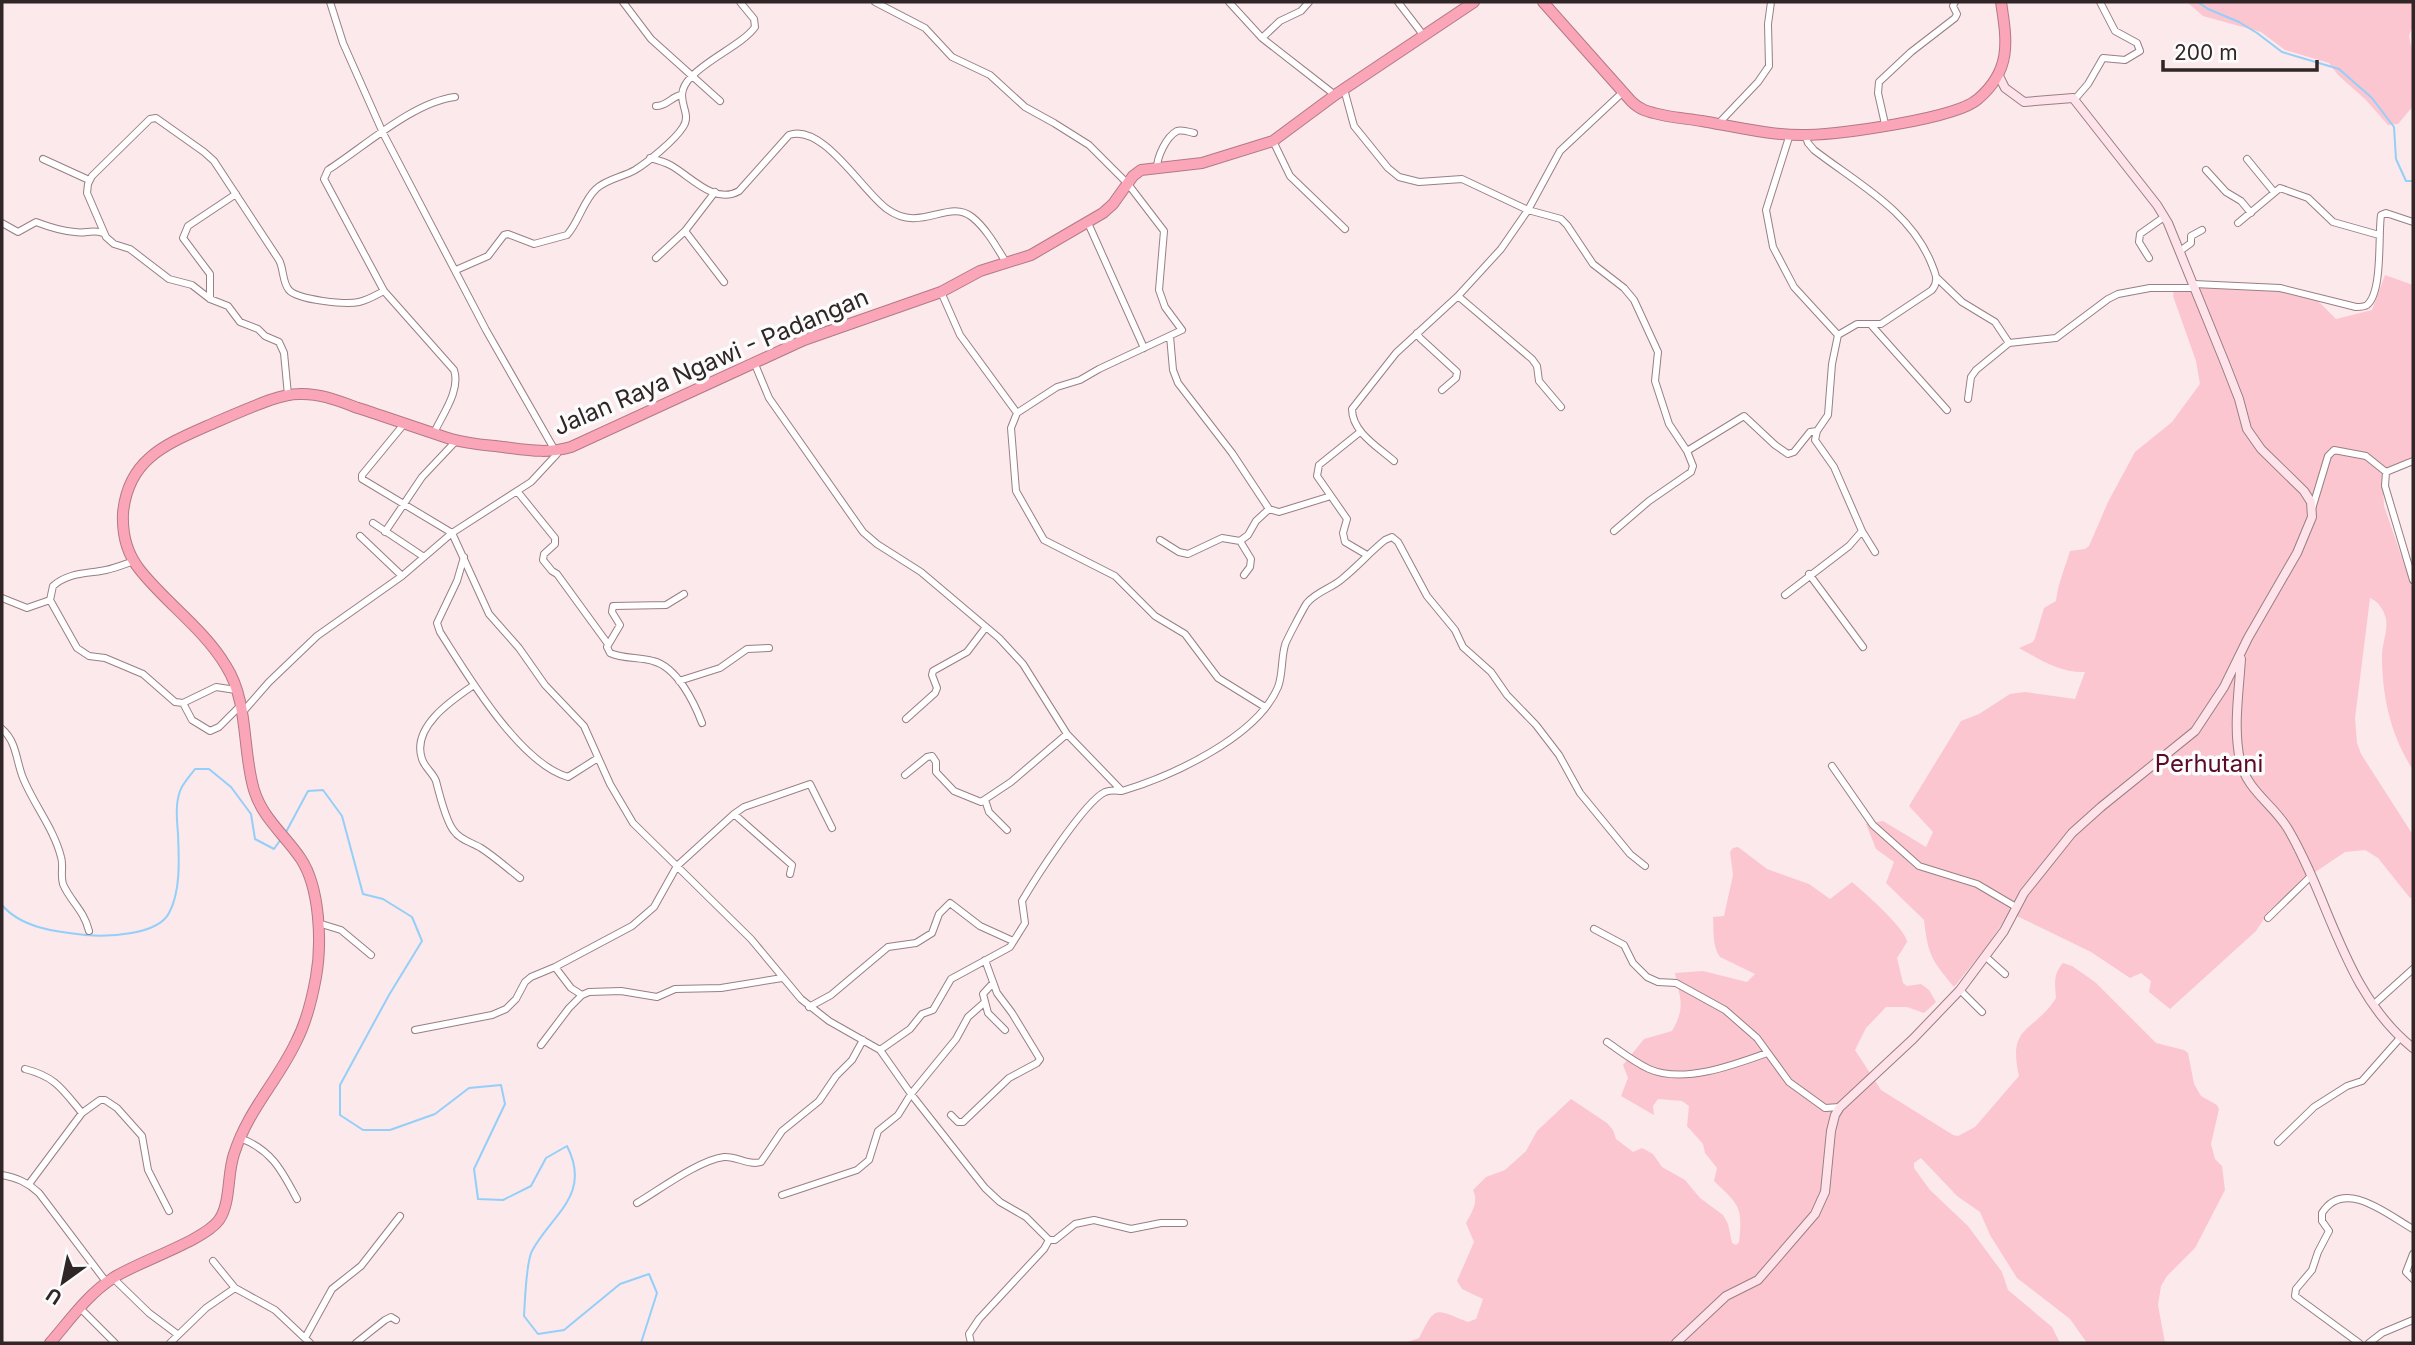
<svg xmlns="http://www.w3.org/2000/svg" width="2415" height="1345" font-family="Inter,sans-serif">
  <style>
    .green { fill: #fbc6d0 }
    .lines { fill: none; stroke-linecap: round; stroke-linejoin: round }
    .stream { stroke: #94cff9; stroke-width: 2 }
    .street-casing { stroke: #997f83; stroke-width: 8 }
    .secondary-casing { stroke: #997f83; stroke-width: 10 }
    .highway-casing { stroke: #b37985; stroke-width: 12 }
    .street { stroke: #fff; stroke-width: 6 }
    .secondary { stroke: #fee4ea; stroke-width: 8 }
    .highway { stroke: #faa6b8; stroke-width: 10 }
    .labels { text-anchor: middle; stroke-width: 7; stroke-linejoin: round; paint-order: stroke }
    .street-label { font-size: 24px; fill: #302527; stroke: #fcfcfc }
    .park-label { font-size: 24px; fill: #5c0928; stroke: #fcfcfc }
  </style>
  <rect width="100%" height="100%" fill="#fbe9ec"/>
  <!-- green -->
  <path class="green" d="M2187,2H2413V25L2409,36L2413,55V106L2398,124L2388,125L2366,100L2338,75L2329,63L2285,50L2261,32L2203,16Z
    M2385,275L2413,285V456L2382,473L2384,506L2413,590V770C2391,736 2382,697 2382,656C2382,643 2388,632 2386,619C2384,610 2378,601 2370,598L2355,718L2357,743L2361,754L2413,835V897L2410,898L2378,858L2365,850L2345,852L2299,883L2269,911L2256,931L2170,1009L2149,992L2151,981L2141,973L2130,978L2091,952L2019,917L2008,915L1987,946L1954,987C1932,960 1928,956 1924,920L1886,883L1894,862L1876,849L1866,824L1883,821L1926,847L1933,832L1909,806L1961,721L1979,714L2010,694L2025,692L2075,699L2085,672C2060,673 2041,660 2019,648L2033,642L2035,638L2044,608L2056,601C2058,583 2065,568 2070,551L2085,549L2089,546L2108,502L2135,452L2172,422L2200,384L2196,361L2173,296L2174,290L2209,287L2270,289L2316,299L2336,319L2372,310Z
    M1738,847L1767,869L1809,884L1830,899L1852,882C1864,892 1906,929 1907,942L1897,958L1903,983L1907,986L1921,984L1929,990L1936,1002L1924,1013L1907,1007H1886L1866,1028L1855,1050L1881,1090L1953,1135L1958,1136L1975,1127L2019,1076C2007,1024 2034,1033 2056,998C2055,984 2053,974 2063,963L2072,966L2095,982L2156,1043L2184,1050L2188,1053L2194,1084L2201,1096L2217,1105L2219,1109L2211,1144L2215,1159L2222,1166L2225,1190L2195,1248L2167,1276L2161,1286L2158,1305L2165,1343H2087L2070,1319L2017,1278L1990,1235L1980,1212L1957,1196L1921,1158L1914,1163V1168L1930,1190L1968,1226L2002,1272L2008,1290L2052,1327L2060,1343H1405L1419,1338C1436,1304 1435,1309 1468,1322L1476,1319L1483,1299L1462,1289L1457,1281L1474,1242L1466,1223C1472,1212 1479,1202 1473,1190L1486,1177L1505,1170L1526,1151L1537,1131L1571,1099L1607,1123L1613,1130L1616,1139L1633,1152L1642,1148L1653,1154L1662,1167L1685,1180L1700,1198L1723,1215L1728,1224L1732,1243L1736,1245L1739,1242C1743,1206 1739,1205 1714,1181L1717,1168L1705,1153L1703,1144L1687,1126L1689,1106L1682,1101L1658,1099L1653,1106L1654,1115L1621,1096L1628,1078L1623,1065L1644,1039L1672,1031C1686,1007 1680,999 1675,973L1703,971L1747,982L1755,974L1720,957C1712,946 1714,930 1713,917L1724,916L1733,875L1730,852L1733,848Z"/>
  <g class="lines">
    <!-- stream -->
    <path class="stream" d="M2198,2L2208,9L2239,22L2257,33L2282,52L2339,69L2372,98L2394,127L2396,159L2406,181H2413
      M286,832L308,791L323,790L342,816L363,894L383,899L412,917L422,941L389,995L340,1085V1115L363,1130H390L435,1114L469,1088L501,1085L505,1104L474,1169L478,1199L503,1200L531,1186L546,1158L567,1146C592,1195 552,1214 532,1251C526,1262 525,1301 524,1316L538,1334L564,1330L620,1284L649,1274L657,1293L641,1343
      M2,905C21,928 57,932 85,935C108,937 158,935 169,913C181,891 179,858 178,834C177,820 175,805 180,791C183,783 190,776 195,769H209L231,787L251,814L255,839L274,849L281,839"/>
    <defs>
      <path id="street" d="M623,2L651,39L720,101
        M875,2L925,28L952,57L990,75L1025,107L1054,123L1089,145L1128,184L1164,231L1159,290L1165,307L1182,330L1099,369L1080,380L1057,387L1017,413L960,335L941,292
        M1229,2L1262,38L1335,95
        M1398,2L1424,36
        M1262,38L1280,21L1301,11L1309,2
        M1344,89L1354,126L1388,168L1399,177L1419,182L1462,179L1528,210L1561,219L1567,225L1593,264L1624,288L1634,300L1658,352L1655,381L1669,424L1687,451L1744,416L1775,445L1788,454L1794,452L1810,432L1817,431
        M2075,99L2088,84L2103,58L2125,60L2140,51L2137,43L2115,31L2100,2
        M656,106C667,106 671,97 681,95
        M1718,124L1758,82L1769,66L1768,24L1771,2
        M1885,124L1878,93L1879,82L1911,52L1955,18L1957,14L1953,6L1955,2
        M1790,134L1766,210L1773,247L1794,287L1838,335
        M1273,141L1290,176L1345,229
        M650,158C658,160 665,162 672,166C691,177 715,205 739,191L789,135C823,123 862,191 887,209C921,234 948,198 972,217C987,229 997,248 1007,264
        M43,159L89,180
        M2247,159L2274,192
        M1157,168C1157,157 1166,137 1177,131C1182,129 1189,132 1194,133
        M2206,170L2226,192L2241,201L2251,213
        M2,223L18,232L36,222C49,227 61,231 75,232C85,234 93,229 103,233
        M1088,223L1144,348
        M2238,223L2280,188L2308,198L2333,222L2379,235
        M685,231L724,282
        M2180,251L2191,243V236L2202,230
        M656,258L685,231L715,192
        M2149,258L2139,242L2140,234L2164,217
        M456,270L488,256L504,235L508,234L534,244L567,235C579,222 583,201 596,189C606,179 623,177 635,170C648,162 675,140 683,127C694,111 670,99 691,77C709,58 743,44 755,27L754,19L740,2
        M1937,278L1962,302L1995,322L2009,343
        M2194,284L2280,288L2356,307C2360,307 2364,307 2367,305C2383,292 2378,234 2381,215L2386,213L2413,222
        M1458,296L1532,359L1537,366L1539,381L1561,407
        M210,299V274L183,238L188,226L236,194
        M1872,326L1947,410
        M1417,333L1420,338L1457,372L1456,378L1442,390
        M1170,336L1173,370L1178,383L1232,453L1269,509L1279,512L1331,496L1347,519L1343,533L1345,542L1367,555
        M754,362L769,398L863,532L877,544L921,572L999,638L1023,664L1067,734L1122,791C1172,776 1257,737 1278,687C1283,674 1281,659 1285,645C1286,641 1304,607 1307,603C1316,592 1332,588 1342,579C1357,567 1370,552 1385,540L1392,537L1398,542L1427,596L1455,630L1463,647L1491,672L1507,695L1536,725L1559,755L1580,793L1630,854L1645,866
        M288,395L284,353L279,342L265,336L258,329L240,322L228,306L210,299L192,285L169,279L130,249L114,244L106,237L87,193L88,184L92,176L150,119L156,118L204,152L214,161L279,260C284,269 282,282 289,290C298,300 346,305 359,302C368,300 376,295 384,291
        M1968,399L1971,377L1976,370L2009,343L2056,338L2108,299L2118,294L2150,288H2195
        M1017,413L1011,428L1016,491L1044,540L1115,576L1155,616L1185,634L1218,678L1265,707
        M404,424L362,475V479L452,533L489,614L519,648L545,685L584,726L610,784L633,823L751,939L801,999L829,1021L880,1050L911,1094L985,1188L1000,1202L1026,1217L1049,1240H1055L1075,1224L1094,1220L1131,1229L1161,1223H1184
        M434,433C442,415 461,390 454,370L384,291L324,179L328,170C364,147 413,102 455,97
        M1394,461C1378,447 1352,432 1352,409L1396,353L1458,296L1501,249L1528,210L1560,151L1623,92
        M2386,472L2385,486L2413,580
        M517,491L555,538V544L544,554L543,560L552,571L557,574L608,644
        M1331,496L1317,476L1319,465L1360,432
        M2312,509L2328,456L2334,450L2366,456L2386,472L2413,461
        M373,523L424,557
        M1614,531L1649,501L1691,472L1693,466L1687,451
        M1862,531L1875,552
        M385,532L422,477L456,441
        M360,536L402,576
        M1160,540L1179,552L1188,554L1222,538L1240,541L1248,535L1256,521L1269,509
        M1240,541L1251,559L1250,567L1244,575
        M464,557L457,581L437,623L440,632C467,674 519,763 568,777L598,758
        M1809,574L1863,647
        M684,594L666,605L613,606L612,612L620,625L607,647L610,653C623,659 639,657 653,661C677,667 694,702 702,723
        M1785,595L1849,546L1862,531L1834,467L1815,440L1817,431L1828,415L1832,364L1838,335L1857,324H1881L1932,290C1939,281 1936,275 1932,265C1911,211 1858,184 1814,150L1808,143L1805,135
        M2,598L27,608L50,600L77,648L89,656L105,658L143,674L175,702L183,703L216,687L236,690
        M50,600L53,586C69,572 87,574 106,570C116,568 125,564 134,561
        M679,681L720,668L747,649L769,648
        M474,685C452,700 411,727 422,759C425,768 433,773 436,781C439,793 447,823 454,831C460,840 473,843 481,848C495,857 507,868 520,878
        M183,703L192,720L210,731L219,727L240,706
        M241,714L269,682L317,636L402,576L452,533L531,482L557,454L486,330L383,133L343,43L330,2
        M906,719L935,693L937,688L932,675L933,671L967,652L986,627
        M2,729C17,742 16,761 23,778C34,805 54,829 61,857C64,866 60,874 63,884C70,901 84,910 89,931
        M1832,766L1873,825L1919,866L1977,884L2016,907
        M905,775L927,757L932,756L936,762V772L954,791L981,802L1011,782L1067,734
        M985,800L989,812L1007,830
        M734,814L792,865L790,874
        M2268,918L2311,876
        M318,923L341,930L371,955
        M1594,929L1624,945L1633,963L1647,977L1658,982L1676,983L1725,1010L1757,1038L1789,1082L1825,1108L1840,1107
        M1986,957L2005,974
        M555,967L571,988L582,995
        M993,983L983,994L988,1013L1005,1030
        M1960,990L1982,1012
        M2373,1005L2413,969
        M809,1007L831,995L888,947L916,943L932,933L939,914L950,903L980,926L1013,941
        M415,1030L492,1015L506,1009L516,999L525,982L531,977L555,967L632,926L654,907L677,866L734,814L744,807L810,784L832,828
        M1607,1042C1620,1051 1634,1062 1649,1069C1683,1084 1734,1065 1767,1053
        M541,1045L569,1008L582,995L589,992L621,991L657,997L675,989L721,988L782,978
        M880,1050L910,1029L922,1014L933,1010L951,979L1010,947L1025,923L1022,901C1035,879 1084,802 1105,792C1110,790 1115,790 1121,791
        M25,1069C56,1077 62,1089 82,1113
        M951,1115L958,1122H963L1009,1078L1037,1063L1040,1059L1012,1013L997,993L985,960
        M240,1138C272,1150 282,1171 297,1199
        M2278,1142L2314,1107L2347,1086L2362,1081L2400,1038
        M2,1175C17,1178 27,1182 39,1193L107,1283
        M29,1184L82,1113L100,1100H105L117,1108L142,1136L148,1170L169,1211
        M782,1195L857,1170L869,1160L878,1131L898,1115L911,1094L956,1039L968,1017L985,1002
        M637,1203C659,1190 699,1160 724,1157C737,1156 749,1166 761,1162L782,1131L819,1101L836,1076L852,1060L863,1040
        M2413,1254L2406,1272L2413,1279
        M213,1261L235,1288L275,1310L310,1343
        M113,1278L149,1313L177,1334
        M80,1308L115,1343
        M305,1338L332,1289L361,1266L400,1216
        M170,1343L206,1308L235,1288
        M356,1343L385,1320L391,1317L396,1320
        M971,1343L969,1334L979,1319L1044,1249L1049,1240
        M2359,1343L2295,1296L2296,1289L2312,1270L2318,1252L2329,1231L2322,1221V1213C2345,1177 2389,1216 2413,1229
        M2369,1343L2382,1333L2413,1320"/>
      <path id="secondary" d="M2241,659C2239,691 2233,728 2240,760C2246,790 2273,804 2288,829C2331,902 2344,993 2413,1048
        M1676,1343L1726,1296L1758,1280L1815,1214L1825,1192L1831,1131L1835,1115L1840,1107L1913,1039L1960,990L2004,931L2024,893L2072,833L2101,807L2195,731L2224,687L2248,638L2297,553L2312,517L2311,502L2304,491L2261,449L2247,429L2239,399L2225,363L2168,223L2157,205L2073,98L2024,102L2005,88L1998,74"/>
      <path id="highway" d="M1543,2L1631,101C1635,105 1639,108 1644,110C1662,117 1683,118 1702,121C1736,127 1773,136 1807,135C1840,134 1956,119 1978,99C2012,70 2007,41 2001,2
        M50,1343C70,1320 87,1295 113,1278C137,1262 204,1241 219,1220C231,1203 227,1174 234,1154C248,1110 277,1082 296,1042C306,1023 312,999 316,977C322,943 320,888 301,859C285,835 263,819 254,790C242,750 249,702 226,666C204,629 166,603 140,570C127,554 122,534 123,513C128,460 164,445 207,426C228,417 248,408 270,400C279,397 289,394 299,394C320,393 339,401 358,408C389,418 420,429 451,439C468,444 486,445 503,447C527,450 548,454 571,447L804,340L941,292L980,271L1031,255L1103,213L1113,204L1133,176L1141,170L1202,163L1273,141L1335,95L1474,2"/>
    </defs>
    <!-- street casing -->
    <use href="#street" class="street-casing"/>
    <!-- secondary casing -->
    <use href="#secondary" class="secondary-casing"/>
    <!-- highway casing -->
    <use href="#highway" class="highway-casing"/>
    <!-- street -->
    <use href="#street" class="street"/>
    <!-- secondary -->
    <use href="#secondary" class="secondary"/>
    <!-- highway -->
    <use href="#highway" class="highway"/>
  </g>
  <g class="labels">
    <!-- street labels -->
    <g class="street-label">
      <text transform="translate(711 362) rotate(-23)" y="8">Jalan Raya Ngawi - Padangan</text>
    </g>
    <!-- park labels -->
    <g class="park-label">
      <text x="2209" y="772">Perhutani</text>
    </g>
  </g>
  <!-- border -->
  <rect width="2415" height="1345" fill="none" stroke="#302527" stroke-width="7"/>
  <!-- north arrow -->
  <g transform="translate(63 1282) rotate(213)" stroke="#fcfcfc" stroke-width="5" paint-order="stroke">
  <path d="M0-5L12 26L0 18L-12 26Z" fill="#302527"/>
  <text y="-10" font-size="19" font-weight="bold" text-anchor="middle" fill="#302527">U</text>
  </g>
  <!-- scale -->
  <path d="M2163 60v10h154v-10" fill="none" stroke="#302527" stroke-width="3.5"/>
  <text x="2174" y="60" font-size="21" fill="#302527" stroke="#fcfcfc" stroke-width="5" paint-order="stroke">200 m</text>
</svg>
